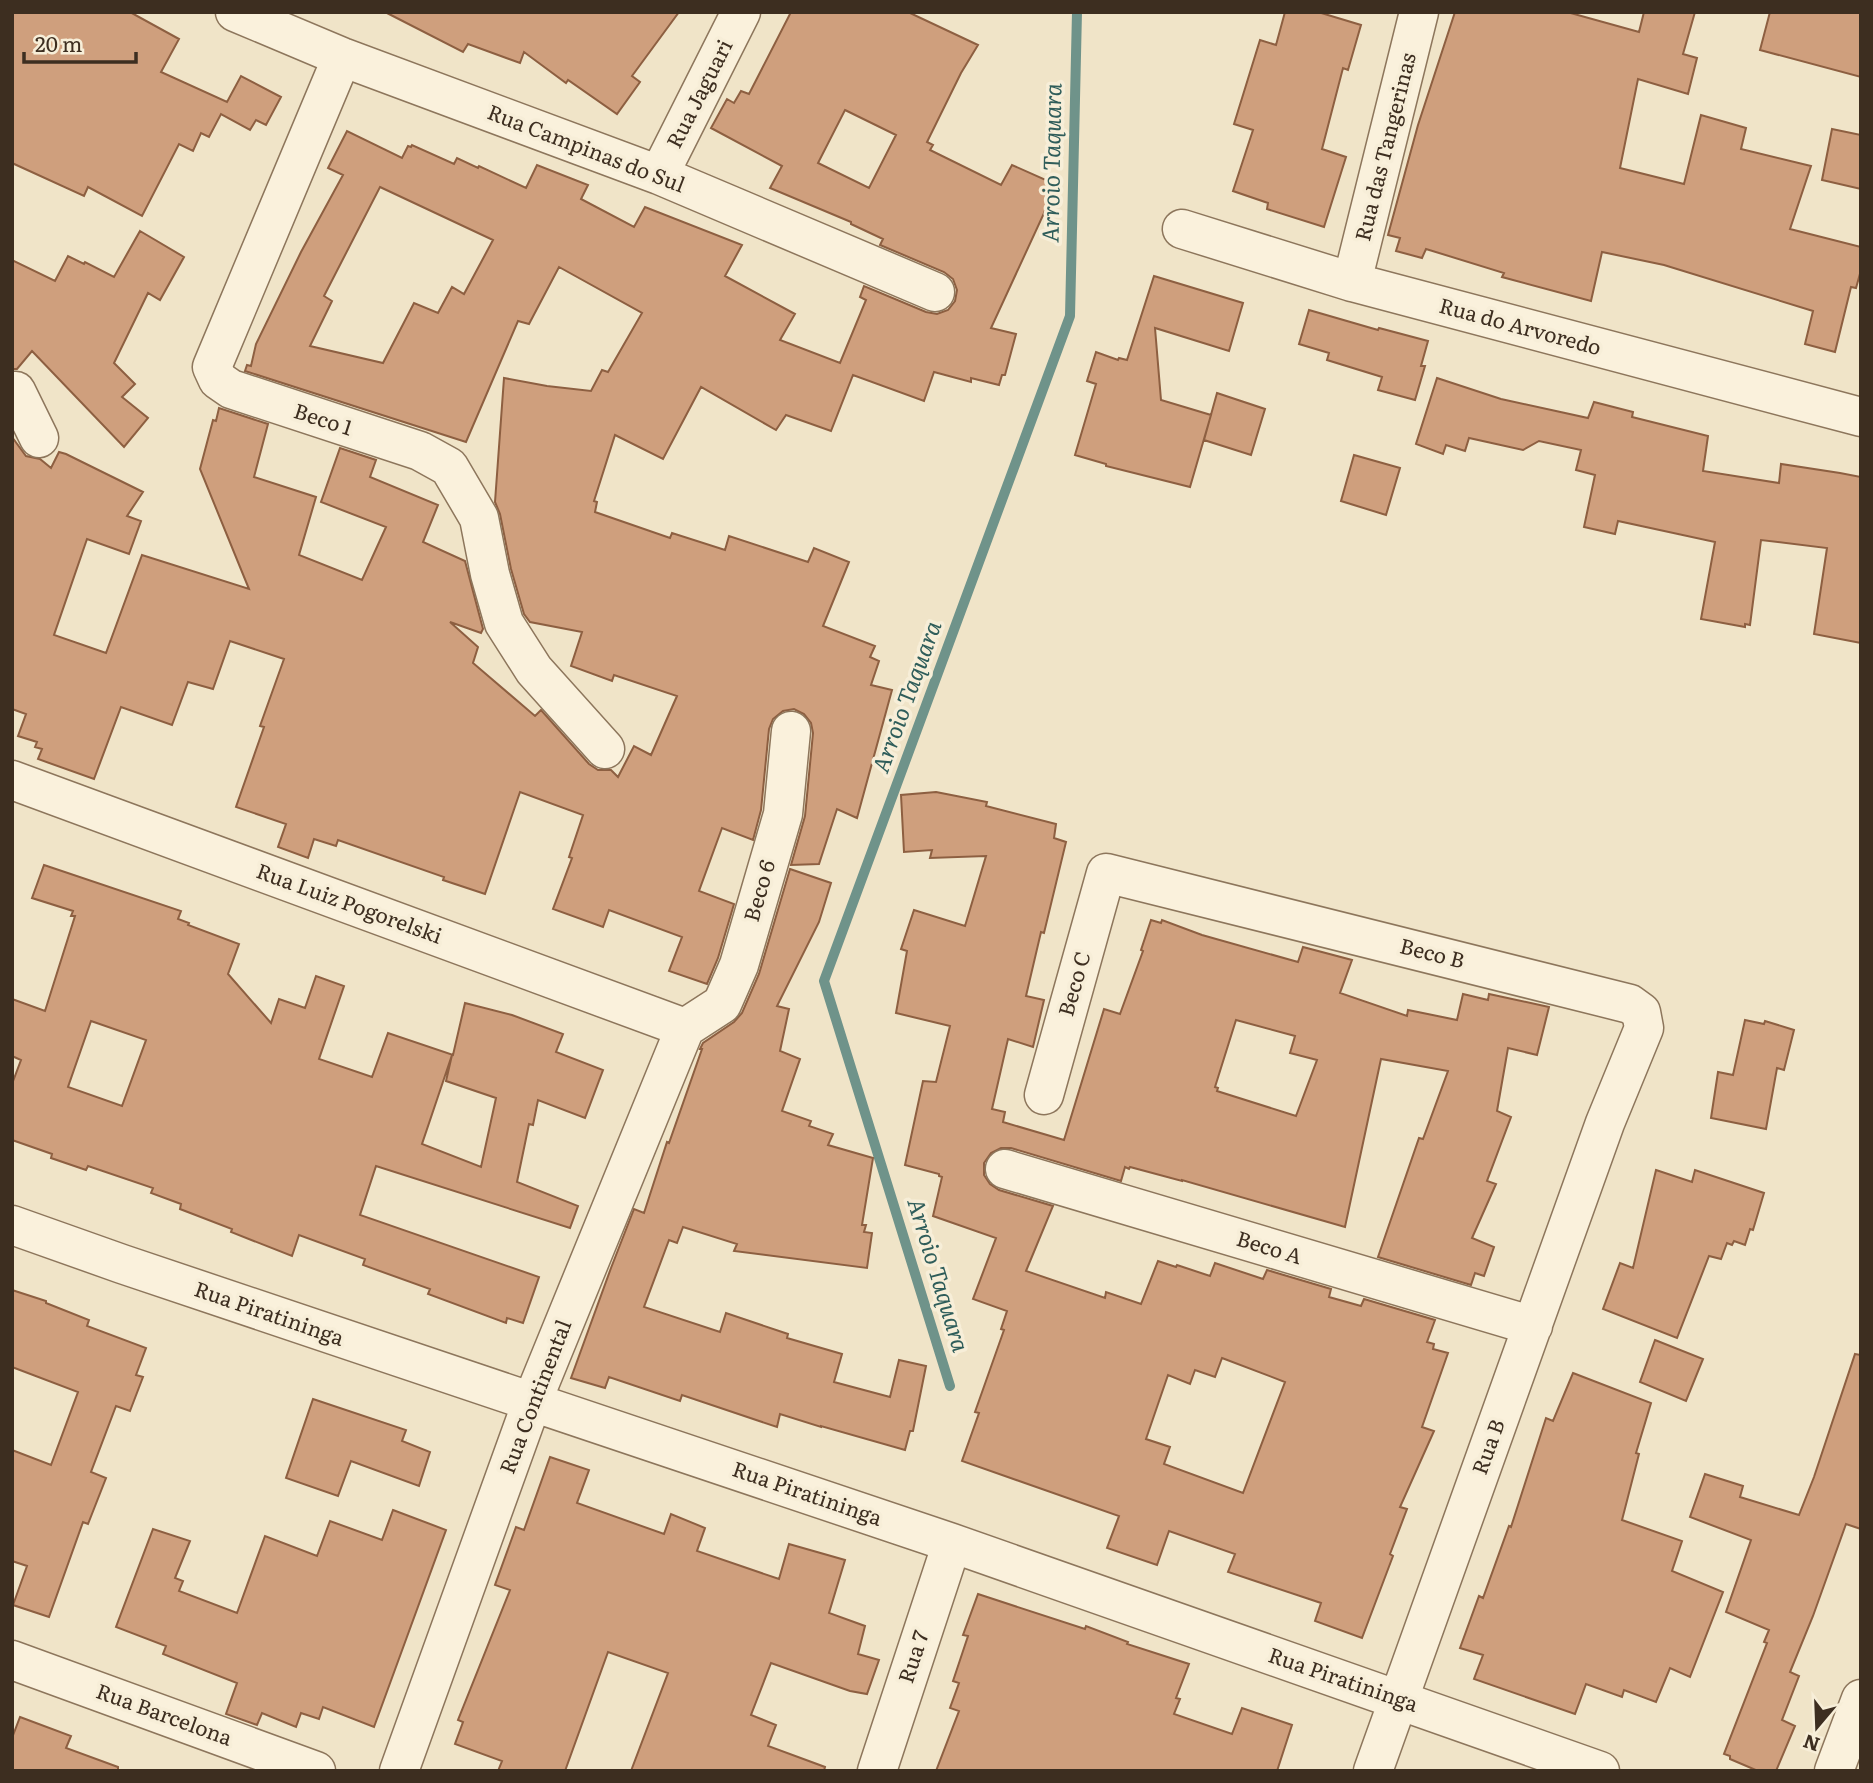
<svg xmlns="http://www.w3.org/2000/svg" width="1873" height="1783" font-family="Literata,serif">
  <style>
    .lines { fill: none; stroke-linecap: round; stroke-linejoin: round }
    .stream { stroke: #6f938a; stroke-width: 10 }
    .building { fill: #cf9f7d; stroke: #8d5f41; stroke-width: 2; fill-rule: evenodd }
    .minor-casing { stroke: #8d765c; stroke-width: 41 }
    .minor { stroke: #faf1dc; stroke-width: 38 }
    .labels { text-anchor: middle; stroke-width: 7; stroke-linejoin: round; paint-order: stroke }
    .street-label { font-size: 21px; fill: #3d2e20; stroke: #f7eed8 }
    .water-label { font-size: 23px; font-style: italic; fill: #2f5d5a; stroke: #f7eed8 }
  </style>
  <rect width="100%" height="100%" fill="#f0e4c8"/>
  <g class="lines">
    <!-- stream -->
    <path class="stream" d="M950,1386L824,981L1070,316L1077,12"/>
  </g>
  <!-- building -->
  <path class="building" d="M12,12H130L179,39L161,72L227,102L241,76L281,97L266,125L256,120L250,130L221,114L209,137L201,133L193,151L179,144L142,216L88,187L84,196L12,163Z
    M385,12H679L632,76L640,82L617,114L568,80L566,83L524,52L520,63L468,44L463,52Z
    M791,12H908L978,45L961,73L927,142L933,145L930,150L1001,185L1012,165L1057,185L991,328L1016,334L1005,375H1002L999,385L971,378V382L934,372L924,401L853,375L831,431L786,415L776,430L701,387L663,459L615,435L594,501L597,502L595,512L670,538L672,533L725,550L729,536L808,562L814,548L849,562L823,626L875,646L870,657L879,661L871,685L892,690L857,818L837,809L819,864L791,865L805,816L813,733L811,723L804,714L794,709L783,711L773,719L769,729L761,810L753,840L722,828L699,891L734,904L718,958L707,984L669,971L682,937L609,910L603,927L553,909L572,858L569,857L583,815L520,792L485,894L443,880L444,877L338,840L336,846L314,839L308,858L278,847L286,824L236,807L264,727L260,726L284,659L230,641L213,689L188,682L172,725L121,707L94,779L38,759L42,749L35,747L37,742L18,736L26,714L12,709V437L26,456L40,459L51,468L59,452L66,454L143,492L127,516L141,521L129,554L87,539L54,635L106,653L142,555L249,589L200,469L213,420L216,421L219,408L268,424L254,477L316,497L299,555L362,580L386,527L321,502L340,448L376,460L370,477L438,505L423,542L465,561L483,629L481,633L450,622L478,647L473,663L535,716L541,710L589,764L598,770H611L618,777L634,746L651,755L677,696L614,675L612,681L571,666L582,632L530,622L524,614L511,569L500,514L495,502L504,378L547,386L591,391L602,370L608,372L642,313L559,267L529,324L518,321L466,442L245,371L247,365L251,366L256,344L301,252L343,175L328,168L347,131L402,158L408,146L411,147L412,145L454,164L457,158L478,168L479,166L526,188L537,165L588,185L581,199L634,227L645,207L742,245L725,276L795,314L780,340L840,363L866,300L860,297L864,286L926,312L937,314L948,310L955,301L957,290L953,279L944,272L880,245L883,239L851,224V222L770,188L782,166L711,128L727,99L734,103L741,91L749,94ZM845,110L896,135L869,188L818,163ZM380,187L493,240L464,294L452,287L438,313L414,303L383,363L310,346L332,301L324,296Z
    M1285,12H1318L1361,25L1348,70L1343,68L1322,149L1346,157L1324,227L1267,209L1268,203L1233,191L1253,130L1234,124L1260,40L1276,45Z
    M1455,12H1567L1639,32L1644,12H1695L1683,54L1697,58L1688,94L1638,79L1620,168L1684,184L1701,115L1746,128L1741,149L1811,166L1790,229L1861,247V270L1856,288L1851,287L1835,352L1805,344L1813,311L1664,265L1602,252L1591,301L1502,277L1504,273L1426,249L1422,258L1396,251L1400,238L1388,235L1418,125Z
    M1770,12H1861V77L1760,50Z
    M1832,129L1861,135V189L1822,180Z
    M140,231L184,257L160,300L148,293L114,363L135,384L122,397L148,418L124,447L32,351L17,369H12V260L55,281L68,256L84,264L85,262L114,277Z
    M1154,276L1243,303L1229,351L1155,328L1161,400L1211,415L1190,487L1106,466V464L1075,455L1096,384L1087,381L1096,352L1118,360L1119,358L1127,360Z
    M1309,310L1378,330L1379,328L1428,341L1421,366H1425L1415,400L1378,390L1382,377L1327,360L1329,353L1299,344Z
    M1437,378L1501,399L1588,418L1594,402L1633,412L1632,417L1708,436L1703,471L1779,483L1781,464L1840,473L1861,477V643L1814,634L1827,548L1761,540L1750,625L1745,624V627L1701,619L1715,542L1618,521L1615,534L1584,527L1595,475L1576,470L1581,450L1539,441L1523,450L1469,438L1465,451L1446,445L1443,454L1416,444Z
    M1217,393L1265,409L1251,455L1204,440Z
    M1354,455L1400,468L1386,515L1341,501Z
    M936,792L987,802L986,806L1056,824L1054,838L1066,842L1044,933L1041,932L1026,996L1044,1000L1033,1047L1008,1039L992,1109L1005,1112L1003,1122L1064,1140L1104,1009L1120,1014L1143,951L1141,950L1151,920L1161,923L1162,920L1202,935L1298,962L1303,947L1352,960L1340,993L1407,1016L1408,1010L1457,1020L1463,994L1488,1000L1489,994L1549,1007L1537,1055L1508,1048L1497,1111L1511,1117L1487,1181L1496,1184L1472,1238L1494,1247L1484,1276L1475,1273L1471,1285L1378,1257L1419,1138L1423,1139L1448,1071L1381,1059L1345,1227L1182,1180V1181L1130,1167L1129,1169L1125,1167L1121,1181L1011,1148H1001L991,1153L984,1163V1175L990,1184L999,1190L1053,1206L1026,1271L1105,1298L1106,1292L1141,1304L1158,1261L1176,1267L1177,1265L1210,1276L1215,1263L1263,1279L1267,1270L1331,1289L1329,1297L1361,1306L1364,1299L1435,1320L1427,1342L1434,1344L1433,1349L1448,1353L1422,1427L1434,1431L1400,1507L1407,1509L1390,1554L1393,1556L1362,1638L1315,1621L1321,1603L1228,1572L1235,1554L1169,1531L1157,1565L1107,1548L1119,1516L962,1461L979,1413L975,1412L1004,1330L1001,1329L1007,1311L973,1299L996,1238L933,1216L942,1177L939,1176V1174L905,1165L923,1081L936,1082L950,1026L896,1013L907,951L901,949L914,910L965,926L986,856L930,858L932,850L904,852L901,795ZM1236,1020L1295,1036L1290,1053L1317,1060L1296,1116L1217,1091L1218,1088L1215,1087ZM1222,1358L1285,1382L1243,1493L1164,1464L1170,1447L1146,1439L1168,1375L1190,1384L1195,1370L1215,1377Z
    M44,865L181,911L178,919L189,923L188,925L239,944L228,974L271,1023L279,999L305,1008L316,976L344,986L319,1059L372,1077L388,1033L453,1055L465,1003L512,1015L563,1034L556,1052L603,1070L585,1118L538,1100L533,1125L529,1124L517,1182L578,1206L570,1228L376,1166L360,1215L539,1277L523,1323L507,1318L506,1323L428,1294L430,1289L363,1265L365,1259L299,1235L292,1256L231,1232L232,1229L180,1209L181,1204L151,1193L153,1188L88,1166L86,1170L51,1158L52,1154L12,1140V1084L21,1060L12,1056V999L45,1011L75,916H71L73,911L32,898ZM91,1021L146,1040L122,1106L68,1087ZM452,1055L446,1081L496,1098L481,1167L422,1144Z
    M790,869L831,883L819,922L777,1006L789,1009L780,1051L800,1059L782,1111L811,1121L809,1126L833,1134L828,1145L873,1158L862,1225H866L864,1232L872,1233L867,1268L734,1251L737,1244L683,1227L677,1243L669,1240L644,1307L720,1332L726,1313L788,1334L787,1338L842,1354L834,1382L890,1397L899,1360L926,1366L913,1431H910L905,1450L821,1426V1427L780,1414L777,1427L682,1395L680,1401L609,1377L605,1388L571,1378L611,1268L634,1209L644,1213L667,1142L669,1143L702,1049H700L703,1043L734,1022L742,1013L759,974Z
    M1745,1020L1764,1024L1765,1021L1794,1030L1784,1070L1777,1068L1766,1129L1711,1118L1718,1072L1733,1075Z
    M1656,1170L1692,1182L1695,1170L1764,1193L1753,1230L1750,1229L1745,1245L1734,1241L1732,1245L1727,1243L1721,1259L1709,1256L1677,1338L1603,1309L1620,1263L1633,1268Z
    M12,1290L46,1301V1303L89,1320L87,1326L146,1348L136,1375L143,1377L130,1411L116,1406L91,1472L106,1478L88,1524L83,1522L49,1617L13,1605L27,1566L12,1561V1450L51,1465L78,1392L12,1367Z
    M1655,1340L1703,1359L1686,1401L1640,1382Z
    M1855,1354L1861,1355V1529L1846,1524L1813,1616L1790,1672L1799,1676L1782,1720L1795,1726L1776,1771H1758L1730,1759V1756L1724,1754L1767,1643L1764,1642L1769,1630L1726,1612L1751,1540L1690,1517L1705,1474L1743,1486L1740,1497L1799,1515L1814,1477Z
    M1573,1373L1651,1403L1636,1453L1639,1454L1622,1520L1682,1541L1672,1571L1723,1592L1690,1677L1670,1668L1656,1702L1624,1690L1622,1697L1586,1684L1575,1714L1474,1679L1483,1655L1460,1648L1479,1596L1483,1598L1509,1526L1511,1527L1546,1418L1553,1421Z
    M313,1399L406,1430L402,1441L430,1452L419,1486L351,1461L338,1496L286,1478Z
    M550,1457L589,1470L577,1503L664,1534L671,1514L705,1528L697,1551L779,1579L789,1544L845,1560L829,1613L865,1626L858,1654L879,1660L867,1694L850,1691L771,1663L751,1715L776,1725L768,1746L825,1767L824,1771H631L668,1673L608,1652L565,1771H498L502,1761L455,1744L463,1722L458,1720L510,1590L495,1585L516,1527L524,1530Z
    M393,1510L446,1530L374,1727L323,1707L319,1719L301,1713L296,1727L262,1713L257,1725L226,1714L237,1683L163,1654L166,1646L116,1627L153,1529L190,1541L175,1578L183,1581L179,1591L237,1613L265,1536L317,1556L330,1521L382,1540Z
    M978,1594L1085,1629L1086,1626L1128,1642L1127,1644L1189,1664L1176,1698L1180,1699L1174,1714L1232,1734L1242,1708L1292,1725L1277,1771H936L959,1711L950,1708L959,1683L953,1681L968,1636L963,1635Z
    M20,1717L71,1736L66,1748L118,1767V1771H12V1738Z"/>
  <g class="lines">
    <defs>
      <path id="minor" d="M235,12L342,57L659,175L935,292
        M342,57L212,367L218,380L231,389L420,451L449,467L479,518L490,574L504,623L534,670L605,749
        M659,175L741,12
        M1182,229L1352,282L1861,417
        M1352,282L1419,12
        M12,391H16L39,438
        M12,780L685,1028
        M685,1028L722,1004L739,965L783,814L791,731
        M1044,1095L1106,873L1630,1004L1641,1012L1644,1028L1605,1123L1373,1771
        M1005,1169L1533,1326
        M12,1225L122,1264L952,1543L1600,1771
        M12,1660L316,1771
        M399,1771L532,1402L685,1028
        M877,1771L952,1543
        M1834,1771L1861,1699"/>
    </defs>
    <!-- minor casing -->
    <use href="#minor" class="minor-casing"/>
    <!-- minor -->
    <use href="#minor" class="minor"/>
  </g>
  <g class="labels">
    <!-- street labels -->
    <g class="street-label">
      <text transform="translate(700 94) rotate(-63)" y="7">Rua Jaguari</text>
      <text transform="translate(1386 147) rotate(-76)" y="7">Rua das Tangerinas</text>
      <text transform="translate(586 149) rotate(21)" y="7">Rua Campinas do Sul</text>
      <text transform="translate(1520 327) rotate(15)" y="7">Rua do Arvoredo</text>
      <text transform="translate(323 420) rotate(18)" y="7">Beco 1</text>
      <text transform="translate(760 891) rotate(-74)" y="7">Beco 6</text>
      <text transform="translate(349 904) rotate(20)" y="7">Rua Luiz Pogorelski</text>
      <text transform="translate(1432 954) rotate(14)" y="7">Beco B</text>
      <text transform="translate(1075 984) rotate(-74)" y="7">Beco C</text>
      <text transform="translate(1269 1248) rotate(17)" y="7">Beco A</text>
      <text transform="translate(269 1314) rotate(19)" y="7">Rua Piratininga</text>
      <text transform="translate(536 1397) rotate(-69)" y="7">Rua Continental</text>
      <text transform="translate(1489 1447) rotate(-70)" y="7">Rua B</text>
      <text transform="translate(807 1494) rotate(19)" y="7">Rua Piratininga</text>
      <text transform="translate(914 1657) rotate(-72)" y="7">Rua 7</text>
      <text transform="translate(1343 1680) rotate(19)" y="7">Rua Piratininga</text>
      <text transform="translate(164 1715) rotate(20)" y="7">Rua Barcelona</text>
    </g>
    <!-- water labels -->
    <g class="water-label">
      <text transform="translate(1052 163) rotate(-89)" y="8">Arroio Taquara</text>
      <text transform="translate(907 697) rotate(-70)" y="8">Arroio Taquara</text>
      <text transform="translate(938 1275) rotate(73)" y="8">Arroio Taquara</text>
    </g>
  </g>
  <!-- border -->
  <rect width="1873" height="1783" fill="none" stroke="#3d2e20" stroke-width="28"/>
  <!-- north arrow -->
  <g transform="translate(1817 1727) rotate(199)" stroke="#f7eed8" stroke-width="5" paint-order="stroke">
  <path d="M0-5L12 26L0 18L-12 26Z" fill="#3d2e20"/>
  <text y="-10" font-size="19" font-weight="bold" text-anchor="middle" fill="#3d2e20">N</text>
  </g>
  <!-- scale -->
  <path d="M24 52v10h112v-10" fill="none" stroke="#3d2e20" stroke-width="3.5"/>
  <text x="35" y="52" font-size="21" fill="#3d2e20" stroke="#f7eed8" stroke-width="5" paint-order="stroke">20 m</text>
</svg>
